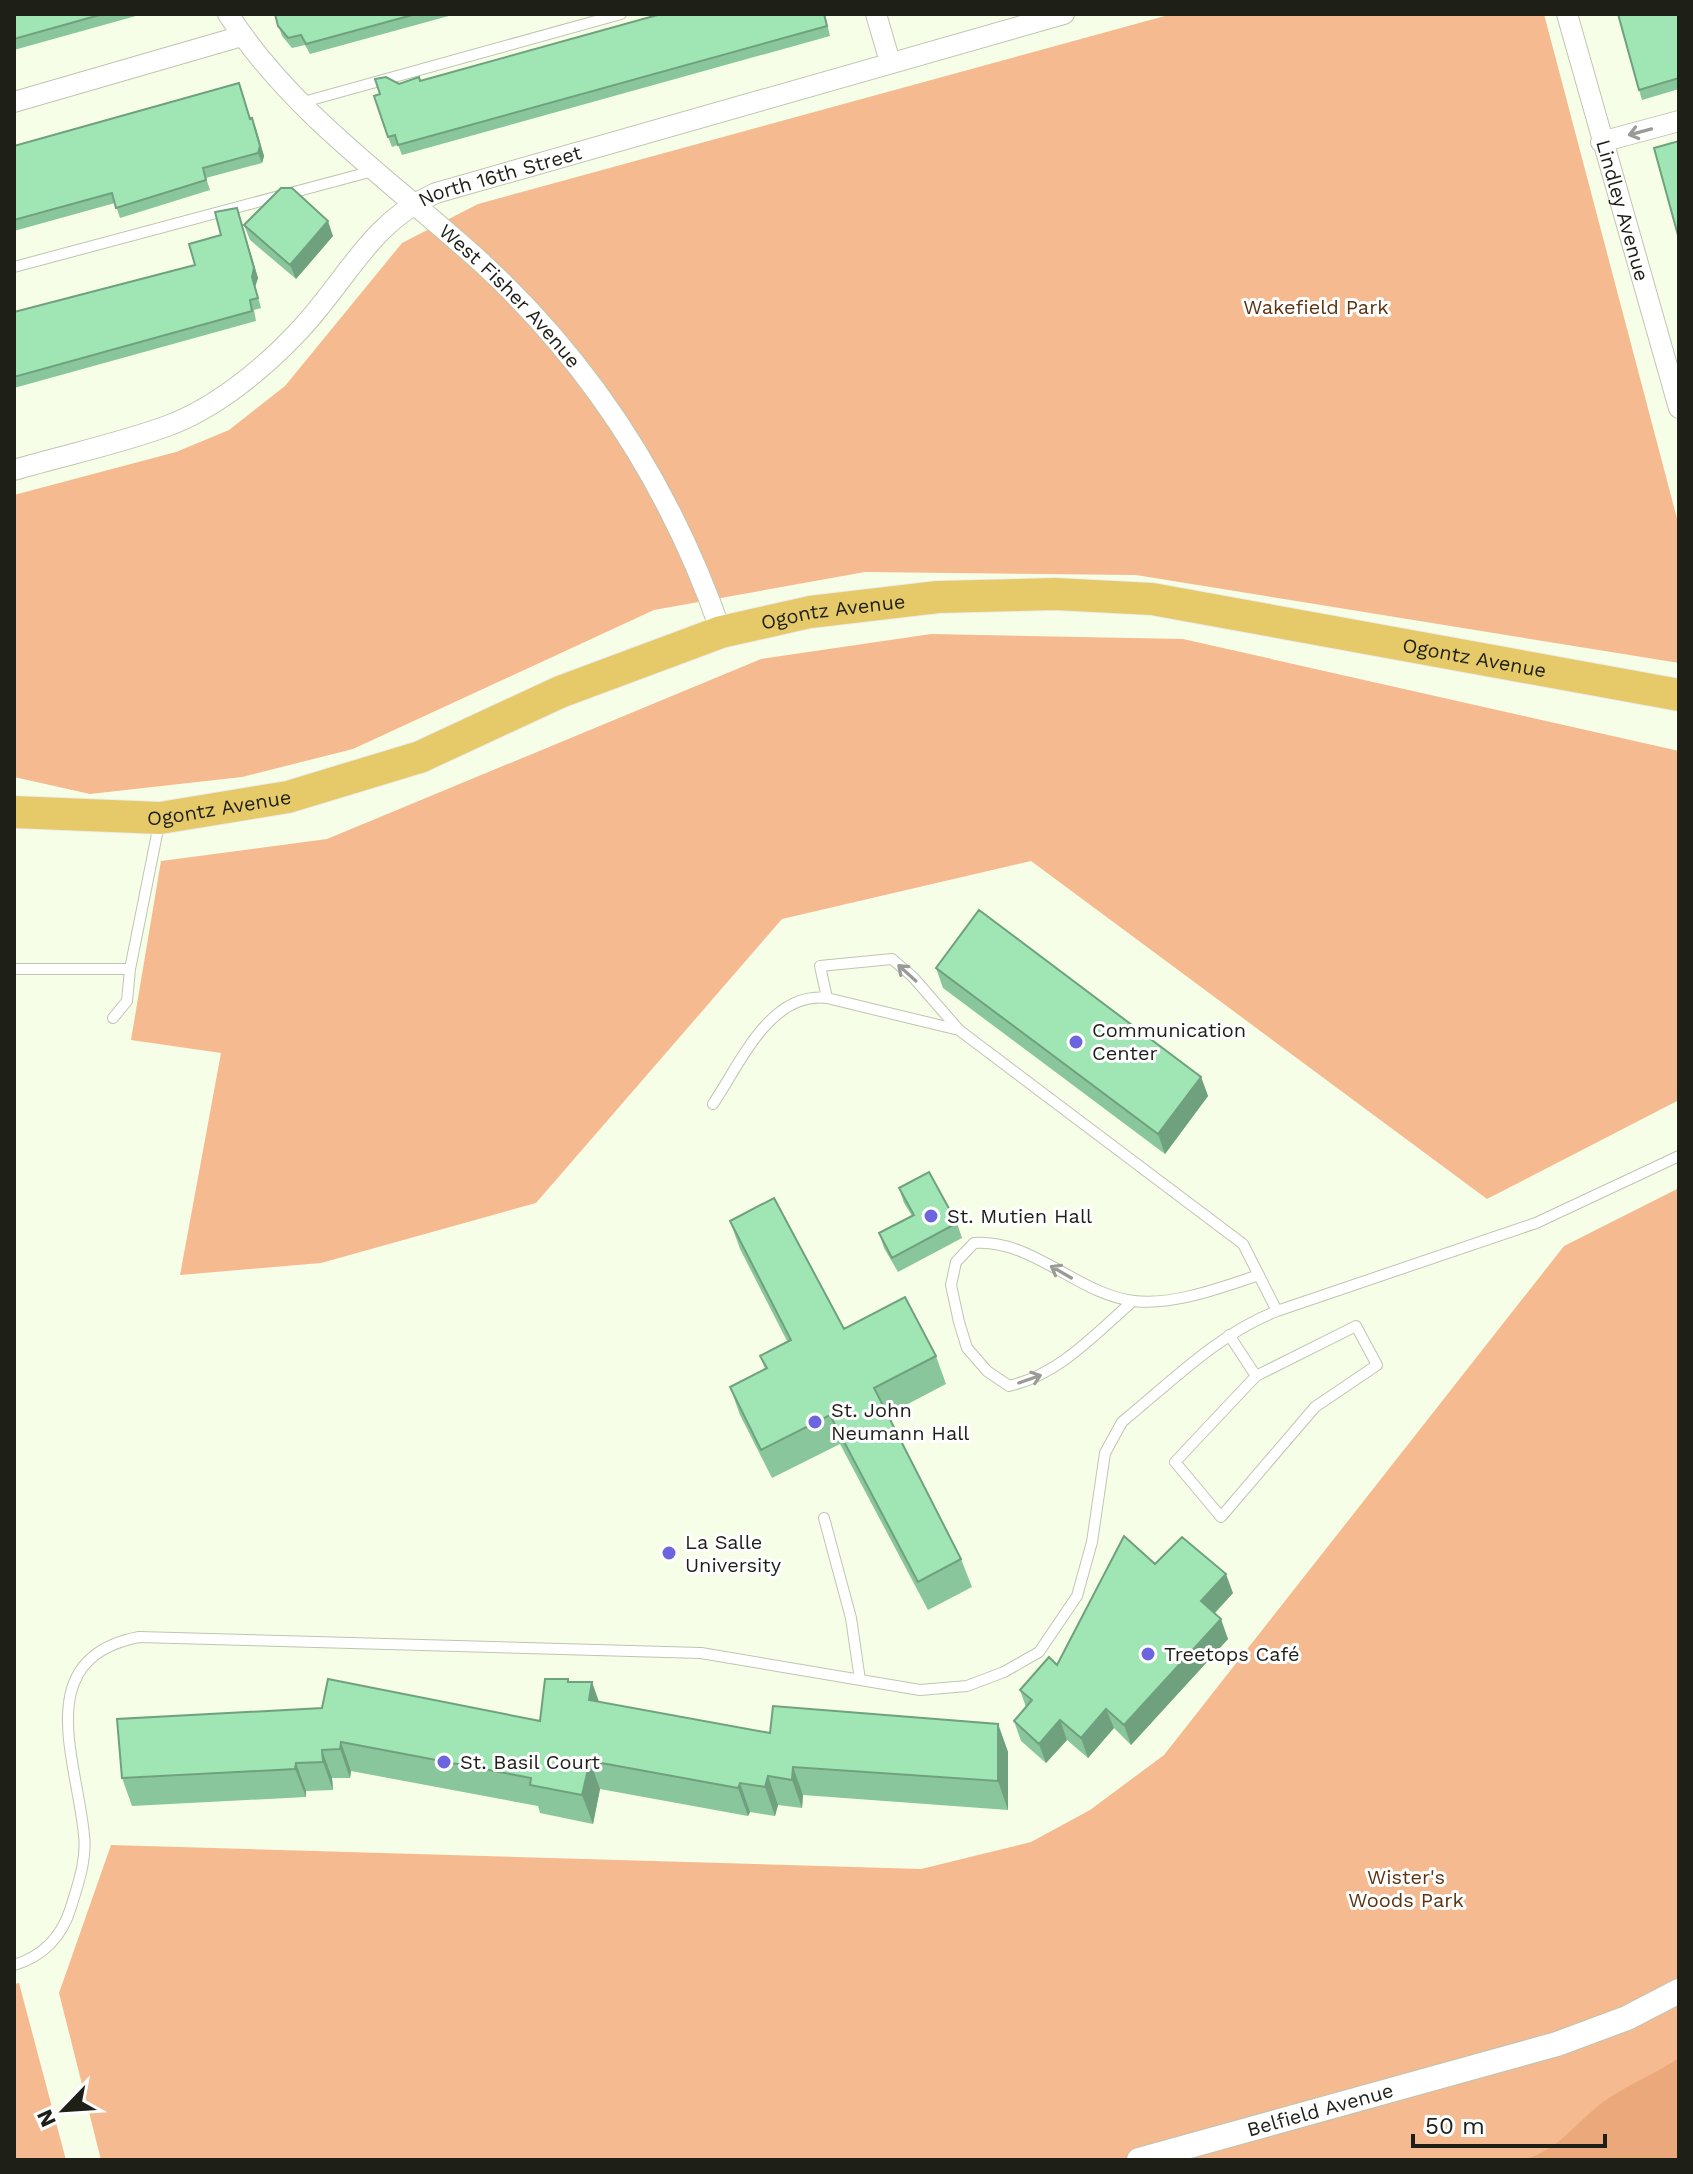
<svg xmlns="http://www.w3.org/2000/svg" width="1693" height="2174" font-family="'Work Sans',sans-serif">
  <style>
    .green { fill: #f6ba90 }
    .forest { fill: #eba97b }
    .lines { fill: none; stroke-linecap: round; stroke-linejoin: round }
    .service-casing { stroke: #bfc5b1; stroke-width: 12 }
    .minor-casing { stroke: #bfc5b1; stroke-width: 22 }
    .tertiary-casing { stroke: #bfc5b1; stroke-width: 26 }
    .primary-casing { stroke: #ededed; stroke-width: 34 }
    .service { stroke: #fff; stroke-width: 10 }
    .minor { stroke: #fff; stroke-width: 20 }
    .tertiary { stroke: #fff; stroke-width: 24 }
    .primary { stroke: #e6ca6a; stroke-width: 32 }
    .wall { fill: #8ac69b }
    .shaded-wall { fill: #70a17e }
    .building { fill: #a0e6b4; stroke: #70a17e; stroke-width: 2 }
    .oneway { stroke: #9a9b97 }
    .poi-dot { fill: #6c65df; stroke: #fff; stroke-width: 3 }
    .labels { text-anchor: middle; stroke-width: 6; stroke-linejoin: round; paint-order: stroke }
    .street-label { font-size: 20px; fill: #1e2018; stroke: #fff }
    .park-label { font-size: 20px; fill: #5d320f; stroke: #fff }
    .poi-label { font-size: 20px; fill: #1e2018; stroke: #fff; text-anchor: start }
  </style>
  <rect width="100%" height="100%" fill="#f7fee8"/>
  <!-- green -->
  <path class="green" d="M1172,14H1544L1679,526V663L1136,575L865,572L654,610L353,749L242,777L90,794L14,777V495L176,452L229,430L285,386L402,243L478,204Z
    M931,634L1183,639L1679,751V1100L1487,1199L1031,861L782,919L536,1203L321,1263L180,1275L221,1053L131,1040L161,861L327,839L761,659Z
    M1679,1188V2160H101L59,1993L111,1845L921,1869L1031,1842L1090,1810L1164,1755L1564,1246Z
    M19,1983L66,2160H14V1984Z"/>
  <!-- forest -->
  <path class="forest" d="M1679,2058V2160H1524C1561,2148 1574,2124 1603,2102C1625,2086 1655,2074 1679,2058Z"/>
  <g class="lines">
    <defs>
      <path id="service" d="M300,103L621,14
        M14,267L373,171
        M14,969H130
        M113,1018L127,1001L130,969L159,824
        M959,1030L827,998L820,966L892,959L913,977L959,1030L1243,1244L1277,1311
        M713,1104C740,1064 770,991 827,998
        M1133,1301C1095,1334 1060,1374 1009,1386L987,1371L967,1348L959,1322L951,1285L956,1262L974,1243C1033,1239 1077,1294 1134,1301C1173,1306 1223,1287 1259,1275
        M1229,1335L1256,1376L1175,1462L1221,1517L1315,1407L1377,1365L1356,1326L1256,1376
        M824,1518L851,1618L860,1680
        M14,1965C44,1956 62,1937 71,1907C78,1884 87,1860 84,1835C77,1760 30,1658 139,1637L701,1653L920,1690L967,1686L1004,1672L1039,1652L1077,1596L1092,1542L1105,1453L1122,1422C1171,1382 1218,1334 1277,1311L1536,1223L1679,1156"/>
      <g id="minor">
        <path id="s1" d="M228,14C293,115 396,184 483,264C593,366 672,490 721,632"/>
        <path d="M876,14L890,62"/>
        <path id="s2" d="M1567,14L1679,408"/>
        <path d="M14,102L242,36"/>
        <path d="M1601,142L1679,121"/>
        <path id="s3" d="M14,470C65,455 118,444 167,426C214,409 262,370 296,334C345,284 369,222 436,193L1064,14"/>
      </g>
      <g id="tertiary">
        <path id="s4" d="M1139,2160L1557,2044L1627,2018L1679,1991"/>
      </g>
      <g id="primary">
        <path id="s5" d="M14,812L160,818L288,797L420,757L560,692L721,632L810,612L938,597L1055,594L1152,599L1679,695"/>
      </g>
    </defs>
    <!-- service casing -->
    <use href="#service" class="service-casing"/>
    <!-- minor casing -->
    <use href="#minor" class="minor-casing"/>
    <!-- tertiary casing -->
    <use href="#tertiary" class="tertiary-casing"/>
    <!-- primary casing -->
    <use href="#primary" class="primary-casing"/>
    <!-- service -->
    <use href="#service" class="service"/>
    <!-- minor -->
    <use href="#minor" class="minor"/>
    <!-- tertiary -->
    <use href="#tertiary" class="tertiary"/>
    <!-- primary -->
    <use href="#primary" class="primary"/>
  </g>
  <!-- wall -->
  <path class="wall" d="M14,14H143L14,50Z
    M270,14H456L310,54L305,45L292,48L282,36L275,14L271,16Z
    M825,14L830,36L402,155L398,145L392,147L388,137L380,94L399,84Z
    M1679,14V89L1642,100L1639,90Z
    M239,83L250,118L256,128L264,156L262,163L206,178L210,190L120,218L115,203L14,231V146Z
    M237,208L258,278L255,287L261,308L254,310L256,321L14,388V312L195,265L221,235Z
    M244,225L333,236L296,279L250,240Z
    M936,968L1201,1077L1208,1096L1165,1154L943,988Z
    M899,1188L957,1223L962,1238L898,1272L884,1248L879,1233L912,1216L904,1203Z
    M730,1221L844,1329L936,1356L946,1384L887,1415L961,1559L972,1587L928,1610L840,1444L772,1478L740,1415L730,1387L765,1369L760,1356L787,1341L740,1249Z
    M1155,1564L1233,1593L1215,1613L1228,1639L1131,1745L1114,1728L1088,1758L1067,1740L1046,1763L1021,1741L1014,1721L1026,1707L1020,1690L1057,1665Z
    M568,1679L569,1682L599,1702L770,1733L998,1724L1008,1752V1810L803,1795L802,1808L778,1805L775,1816L750,1812L748,1816L600,1789L593,1824L540,1813L538,1806L351,1771L350,1778H332L333,1790L306,1791V1797L132,1806L122,1778L117,1719L540,1721Z"/>
  <!-- shaded-wall -->
  <path class="shaded-wall" d="M252,118L264,156L262,163L258,153Z
    M237,208L258,278L255,287L261,308L252,277Z
    M328,221L333,236L296,279L290,265Z
    M1201,1077L1208,1096L1165,1154L1158,1134Z
    M1226,1574L1233,1593L1208,1620L1201,1601Z
    M1221,1619L1228,1639L1131,1745L1124,1725Z
    M592,1682L602,1710L589,1700Z
    M1106,1709L1114,1728L1088,1758L1081,1738Z
    M1060,1720L1067,1740L1046,1763L1039,1744Z
    M998,1724L1008,1752V1810L998,1781Z
    M341,1742L351,1771L350,1778L340,1749Z
    M322,1750L332,1778L333,1790L323,1762Z
    M590,1761L600,1789L593,1824L582,1795Z
    M296,1763L306,1791V1797L295,1769Z
    M793,1767L803,1795L802,1808L792,1780Z
    M768,1776L778,1805L775,1816L765,1787Z
    M740,1783L750,1812L748,1816L738,1788Z"/>
  <!-- building -->
  <path class="building" d="M14,14H103L14,39Z
    M275,14H416L306,44L301,35L288,38L278,26Z
    M661,14H824L827,26L398,145L395,135L388,137L374,96L380,94L375,79L386,77L399,84L419,77L420,81Z
    M1618,14H1679V78L1639,90Z
    M239,83L250,119L252,118L260,146L258,153L203,168L206,180L116,208L112,193L14,220V146Z
    M1679,141V239L1654,148Z
    M281,188H292L328,221L290,265L244,225Z
    M237,208L254,268L252,277L258,298L250,300L252,311L14,377V312L195,265L189,244L221,235L215,212Z
    M979,910L1201,1077L1158,1134L936,968Z
    M929,1172L957,1223L892,1258L879,1233L914,1215L899,1188Z
    M774,1198L844,1329L905,1297L936,1356L874,1388L961,1559L918,1582L830,1415L761,1450L730,1387L767,1368L760,1356L791,1340L730,1221Z
    M1124,1536L1155,1564L1182,1537L1226,1574L1201,1601L1221,1619L1124,1725L1106,1709L1081,1738L1060,1720L1039,1744L1014,1721L1032,1700L1020,1690L1049,1657L1057,1665Z
    M328,1679L540,1721L545,1679H568V1682H592L589,1700L770,1733L773,1706L998,1724V1781L793,1767L792,1780L768,1776L765,1787L740,1783L738,1788L590,1761L582,1795L530,1785L531,1778L341,1742L340,1749L322,1750L323,1762L296,1763L295,1769L122,1778L117,1719L322,1708Z"/>
  <!-- one-way arrows -->
  <defs><path id="oneway-shaft" d="M-6 0H5M1.5-3L5.5 0L1.5 3" fill="none" stroke-width="1.6" stroke-linecap="round" stroke-linejoin="round" transform="scale(2)"/></defs>
  <g class="oneway">
    <use href="#oneway-shaft" transform="translate(1640 132) rotate(165)"/>
    <use href="#oneway-shaft" transform="translate(907 973) rotate(-138)"/>
    <use href="#oneway-shaft" transform="translate(1061 1272) rotate(-150)"/>
    <use href="#oneway-shaft" transform="translate(1030 1379) rotate(-19)"/>
  </g>
  <!-- markers -->
  <g class="poi-dot">
    <circle cx="1076" cy="1042" r="8"/>
    <circle cx="931" cy="1216" r="8"/>
    <circle cx="815" cy="1422" r="8"/>
    <circle cx="669" cy="1553" r="8"/>
    <circle cx="1148" cy="1654" r="8"/>
    <circle cx="444" cy="1762" r="8"/>
  </g>
  <g class="labels">
    <!-- street labels -->
    <g class="street-label">
      <text dy="7" stroke="none"><textPath href="#s3" startOffset="586">North 16th Street</textPath></text>
      <text dy="7" stroke="none"><textPath href="#s2" startOffset="204">Lindley Avenue</textPath></text>
      <text dy="7" stroke="none"><textPath href="#s1" startOffset="400">West Fisher Avenue</textPath></text>
      <text dy="7" stroke="none"><textPath href="#s5" startOffset="854">Ogontz Avenue</textPath></text>
      <text dy="7" stroke="none"><textPath href="#s5" startOffset="1502">Ogontz Avenue</textPath></text>
      <text dy="7" stroke="none"><textPath href="#s5" startOffset="206">Ogontz Avenue</textPath></text>
      <text dy="7" stroke="none"><textPath href="#s4" startOffset="188">Belfield Avenue</textPath></text>
    </g>
    <!-- park labels -->
    <g class="park-label">
      <text x="1316" y="314">Wakefield Park</text>
      <text x="1406" y="1884">Wister's<tspan x="1406" dy="23">Woods Park</tspan></text>
    </g>
    <!-- poi labels -->
    <g class="poi-label">
      <text x="1092" y="1037">Communication<tspan x="1092" dy="23">Center</tspan></text>
      <text x="947" y="1223">St. Mutien Hall</text>
      <text x="831" y="1417">St. John<tspan x="831" dy="23">Neumann Hall</tspan></text>
      <text x="685" y="1549">La Salle<tspan x="685" dy="23">University</tspan></text>
      <text x="1164" y="1661">Treetops Café</text>
      <text x="460" y="1769">St. Basil Court</text>
    </g>
  </g>
  <!-- border -->
  <rect width="1693" height="2174" fill="none" stroke="#1e2018" stroke-width="32"/>
  <!-- north arrow -->
  <g transform="translate(64 2110) rotate(245)" stroke="#ffffff" stroke-width="6" paint-order="stroke">
  <path d="M0-6L14 30L0 20L-14 30Z" fill="#1e2018"/>
  <text y="-12" font-size="22" font-weight="bold" text-anchor="middle" fill="#1e2018">N</text>
  </g>
  <!-- scale -->
  <path d="M1413 2134v12h192v-12" fill="none" stroke="#1e2018" stroke-width="4"/>
  <text x="1425" y="2134" font-size="24" fill="#1e2018" stroke="#ffffff" stroke-width="6" paint-order="stroke">50 m</text>
</svg>
